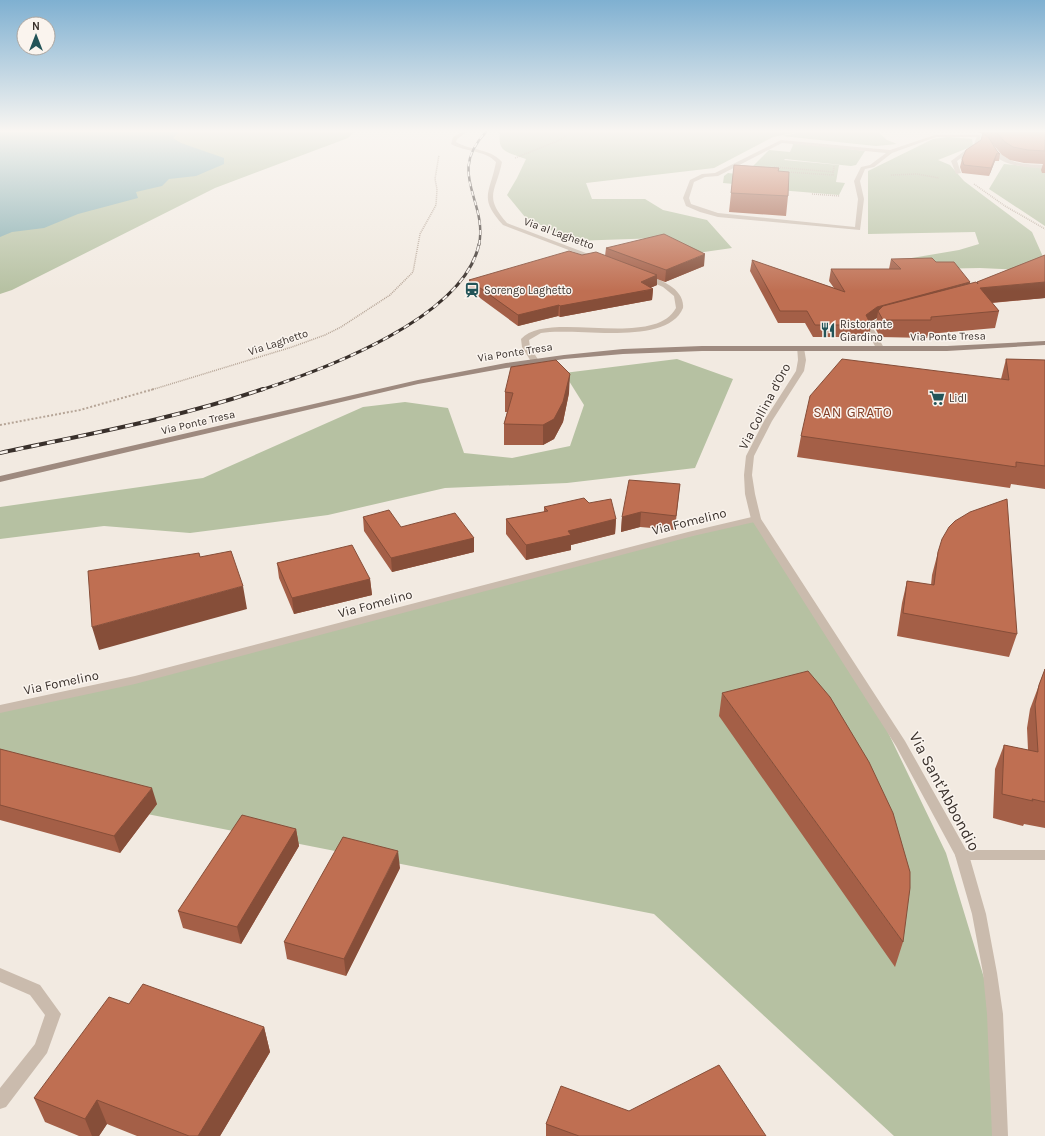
<svg xmlns="http://www.w3.org/2000/svg" width="1045" height="1136" font-family="Karla,sans-serif">
  <style>
    .green { fill: #b6c1a2 }
    .water { fill: #82abae }
    .lines { fill: none; stroke-linecap: round; stroke-linejoin: round }
    .path-far1 { stroke: #b6a597; stroke-width: 1.5; stroke-dasharray: 1 1; stroke-linecap: butt }
    .path { stroke: #b6a597; stroke-width: 2; stroke-dasharray: 2 2; stroke-linecap: butt }
    .service { fill: #cabbad; fill-rule: evenodd }
    .minor { fill: #cabbad; fill-rule: evenodd }
    .tertiary { fill: #cabbad; fill-rule: evenodd }
    .secondary { fill: #9e8a7f; fill-rule: evenodd }
    .rail-far2-casing { stroke: #39302b; stroke-width: 2.5 }
    .rail-far1-casing { stroke: #39302b; stroke-width: 3 }
    .rail-casing { stroke: #39302b; stroke-width: 4 }
    .rail-far2 { stroke: #faf4ee; stroke-width: 1.5; stroke-dasharray: 5; stroke-linecap: butt }
    .rail-far1 { stroke: #faf4ee; stroke-width: 2; stroke-dasharray: 6; stroke-linecap: butt }
    .rail { stroke: #faf4ee; stroke-width: 2.5; stroke-dasharray: 8; stroke-linecap: butt }
    .wall { fill: #a45f47 }
    .shaded-wall { fill: #864e39 }
    .building { fill: #bf6f52; stroke: #864e39 }
    .labels { text-anchor: middle; stroke-width: 3; stroke-linejoin: round; paint-order: stroke }
    .far-street-label { font-size: 11px; fill: #39302b; stroke: #faf4ee }
    .far-poi-label { font-size: 11px; fill: #39302b; stroke: #faf4ee; text-anchor: start }
    .street-label { font-size: 13px; fill: #39302b; stroke: #faf4ee }
    .neighbourhood-label { font-size: 14px; letter-spacing: 1px; fill: #834029; stroke: #faf4ee }
    .near-street-label { font-size: 16px; fill: #39302b; stroke: #faf4ee }
  </style>
  <rect width="100%" height="100%" fill="#f2eae1"/>
  <!-- green -->
  <path class="green" d="M0,132H354L348,138L215,188L12,290L0,294Z
    M500,132H798L773,137L714,168L586,183L592,199H645L663,210L707,220L732,248L690,254L660,238L572,241L525,217L507,195L517,178L526,159C508,152 497,153 500,132Z
    M802,132H878L887,140L897,144L876,146L782,136Z
    M948,137L972,139L973,146L938,160L950,165L964,181L1032,232L1044,259L1023,270L980,268L929,269L894,261L959,250L979,244L975,232L868,234V171L933,139Z
    M792,142L865,151L856,165L851,166L785,159L784,160L839,165L836,182L845,183L839,195L767,189V187L723,183L724,176L728,173L737,174L744,166H753L769,150L790,152L793,145Z
    M1004,164L1045,168V226L989,189Z
    M677,359L733,379L695,468L567,483L445,488L328,515L190,533L104,526L0,539V507L203,478L363,407L405,402L448,408L464,453L512,458L570,446L584,405L564,373Z
    M756,519L870,695L946,853L995,1014L1000,1136H894L654,914L0,785V706L135,680Z"/>
  <!-- water -->
  <path class="water" d="M0,132H179L173,138L181,143L224,158V164L196,176L169,179L162,186L136,192L138,198L78,214L44,228L12,232L0,237Z"/>
  <g class="lines">
    <!-- path-far1 -->
    <path class="path-far1" d="M515,158L560,140L570,132
      M774,167L834,172
      M787,172L833,175L834,166
      M891,175L917,174L939,178
      M974,184L1005,206L1045,229
      M812,194L840,196
      M151,390L292,347L325,335L341,327L390,295L413,272L420,234L436,205L437,189L435,179L439,155"/>
    <!-- path -->
    <path class="path" d="M0,425L80,410L154,389"/>
    <!-- service -->
    <path class="service" d="M979,135L981,136L978,146L957,161L961,173L956,174L951,161L974,144L977,136Z"/>
    <!-- minor -->
    <path class="minor" d="M462,132H467L457,139L456,142C471,151 490,148 502,162C496,192 483,196 507,223L599,258V260H595L503,225C478,197 490,194 496,162C485,150 465,152 451,144L453,137Z
      M935,135H979L981,136L979,137H936L892,153L874,167L865,169L860,181L864,199L860,230L718,217L700,212L686,206L683,198L690,180L702,174L715,173L781,140L890,150ZM782,143L886,153L870,165L861,167L854,181L858,199L855,227L718,213L691,204L689,198L694,182L705,177L718,176Z
      M990,146H994C1008,165 1023,164 1045,165V169C1029,167 994,167 990,146Z
      M645,275C660,279 685,289 683,308C667,347 575,327 541,333L529,340L530,347L539,361L535,363H532L522,347L521,339C547,309 653,350 676,308L674,296L663,287L643,278V276Z
      M888,316L890,317V319L879,322L873,328L884,348L883,350H877L865,327L875,320Z
      M756,516L761,519L759,521L693,536L135,684L0,713V705L135,676L688,532Z
      M962,850H1045V860H962L957,859L955,855L957,851Z
      M0,968L40,985L61,1014L47,1053L6,1107L0,1109V1088L35,1044L45,1015L30,995L0,982Z"/>
    <!-- tertiary -->
    <path class="tertiary" d="M797,346H800L804,348L806,360L804,371L772,421L754,456L752,475L755,494L761,519L905,741L969,855L986,914L997,973L1003,1014L1008,1136H992L987,1014L983,973L972,914L955,855L896,746L751,519L745,494L744,475L746,456L764,421L796,371L798,360Z"/>
    <!-- secondary -->
    <path class="secondary" d="M1045,341V345L947,351H702L623,354L564,359L506,368L418,384L0,482V476L418,380L506,363L564,355L623,349L702,346H947Z"/>
    <defs>
      <path id="rail-far2" d="M479,245C488,200 446,174 486,132"/>
      <path id="rail-far1" d="M261,390C325,369 464,318 479,244"/>
      <path id="rail" d="M0,453C88,434 178,418 263,389"/>
    </defs>
    <!-- rail-far2 casing -->
    <use href="#rail-far2" class="rail-far2-casing"/>
    <!-- rail-far1 casing -->
    <use href="#rail-far1" class="rail-far1-casing"/>
    <!-- rail casing -->
    <use href="#rail" class="rail-casing"/>
    <!-- rail-far2 -->
    <use href="#rail-far2" class="rail-far2"/>
    <!-- rail-far1 -->
    <use href="#rail-far1" class="rail-far1"/>
    <!-- rail -->
    <use href="#rail" class="rail"/>
  </g>
  <!-- wall -->
  <path class="wall" d="M978,132H1045V173H1042L1041,170L1043,164L1024,163L1010,160L1002,155L991,142L997,151L1000,154L999,161H995L989,176L962,173L960,167L962,159L981,140L983,134Z
    M734,165L779,168V171L788,196L786,216L729,212Z
    M606,248L704,266L665,282L657,279V285L650,288L653,289L652,300L560,317L558,316L518,326L469,290V280L582,255L605,256Z
    M1045,255V298L992,303L999,311L995,328L928,334L927,338L880,337L875,328L877,318L875,319L870,322L871,325L869,337H813L805,323H778L750,271L752,260L834,288L829,281L831,269H889L891,259L936,262L970,282V284L976,283L977,282Z
    M1006,359L1045,360V489L1011,484L1010,488L797,457L801,436L1001,379Z
    M505,392L569,393L563,422L554,439L543,445H504V424L507,412H505Z
    M680,484L675,530L640,527L621,532L622,517Z
    M589,503L616,519L615,534L571,545V550L526,560L506,534V519L544,512V507Z
    M363,517L401,527L474,538V552L392,572L364,531Z
    M938,552L1017,634L1009,657L897,636L902,603L907,581L931,585L932,575Z
    M277,563L370,579L372,595L294,614L279,578Z
    M1045,669V828L1024,824L1023,826L993,818L995,769L1004,745L1028,750L1027,728L1030,709Z
    M722,693L903,942L895,967L719,716Z
    M0,749L157,804L120,853L0,820Z
    M296,829L299,846L241,944L183,928L178,911Z
    M400,868L346,976L287,959L284,942Z
    M129,1004L264,1027L270,1052L220,1136H137L107,1124L99,1136H79L45,1122L34,1098Z
    M629,1111L766,1136H546V1124Z"/>
  <!-- shaded-wall -->
  <path class="shaded-wall" d="M997,153L995,161L989,176L991,168Z
    M705,254L704,266L665,282L666,270Z
    M657,275V285L641,292L653,289L652,300L560,317V306Z
    M970,282L968,293L878,311L877,318L875,319L866,325V315L877,307Z
    M1045,282V298L976,304L980,288Z
    M559,305L558,316L518,326V315Z
    M570,374L569,393L563,422L554,439L543,445V425Z
    M641,512L640,527L621,532L622,517Z
    M616,519L615,534L571,545V550L526,560V545L568,531Z
    M474,538V552L392,572L391,558Z
    M370,579L372,595L294,614L292,598Z
    M243,586L247,609L99,650L92,627Z
    M152,788L157,804L120,853L114,836Z
    M296,829L299,846L241,944L237,927Z
    M398,851L400,868L346,976L344,959Z
    M264,1027L270,1052L220,1136H198Z
    M97,1100L107,1124L99,1136H92L85,1119Z"/>
  <!-- building -->
  <path class="building" d="M996,132H1045V151L1028,150L1013,147L1005,142Z
    M983,133L989,138L997,151L1000,154L997,153L991,168L964,165L962,159L966,150L981,140Z
    M734,165L779,168L778,171L789,172L788,196L731,193Z
    M664,234L705,254L666,270L606,248Z
    M569,251L582,255L596,252L657,275L641,282L653,289L560,306L559,305L518,315L469,280Z
    M1045,255V282L980,288L999,311L931,317V320H883L878,311L883,306L976,282L978,284L977,282Z
    M932,258L936,262H954L970,282L877,307L866,315L871,325H815L807,311H780L752,260L845,292L831,269H901L891,259Z
    M842,359L1009,380L1006,359L1045,360V466L1016,462V467L801,436L810,396Z
    M556,360L570,374L563,402L554,419L543,425L504,424L513,393L505,392L511,367Z
    M629,480L680,484L676,516L641,512L622,517Z
    M584,498L589,503L611,499L616,519L568,531L571,535L526,545L506,519L548,511L544,507Z
    M1007,499L1017,634L903,613L907,581L934,585L938,552L942,539L949,527L955,521L970,512Z
    M389,510L401,527L455,513L474,538L391,558L363,517Z
    M352,545L370,579L292,598L277,563Z
    M231,551L243,586L92,627L88,571L199,553L200,557Z
    M1045,669V802L1032,799L1033,801L1002,794L1004,745L1038,752L1035,704L1039,685Z
    M808,671L830,697L869,762L893,813L910,872V888L903,942L722,693Z
    M0,749L152,788L114,836L0,805Z
    M242,815L296,829L237,927L178,911Z
    M343,837L398,851L344,959L284,942Z
    M143,984L264,1027L198,1136H189L97,1100L85,1119L34,1098L109,997L129,1004Z
    M719,1065L766,1136H579L546,1124L561,1086L629,1111Z"/>
  <!-- sky -->
  <linearGradient id="sky" x2="0" y2="1"><stop stop-color="#7fb0d1"/><stop offset="0.45" stop-color="#f9f6f2"/><stop offset="1" stop-color="#f9f6f2" stop-opacity="0"/></linearGradient>
  <rect width="1045" height="291" fill="url(#sky)"/>
  <!-- icons -->
  <defs>
    <symbol id="station-bare" viewBox="-9 -9 18 18"><path d="M-3-6H3Q5-6 5-4V2Q5 4 3 4L4.5 6H3L1.5 4h-3L-3 6H-4.5L-3 4Q-5 4-5 2V-4Q-5-6-3-6ZM-3.5-4v3h7v-3ZM-3.5 1v1.5H-2V1ZM2 1v1.5H3.5V1Z" fill="#235458" stroke="#faf4ee" stroke-width="2.5" paint-order="stroke"/></symbol>
    <symbol id="restaurant-bare" viewBox="-9 -9 18 18"><path d="M-5-6h1v4h1v-4h1v4h1v-4h1v5L-1.5 .5V6h-2V.5L-5-1ZM5-6V6H3V1.5H1.5Q1.5-4 5-6Z" fill="#235458" stroke="#faf4ee" stroke-width="2.5" paint-order="stroke"/></symbol>
    <symbol id="supermarket-bare" viewBox="-9 -9 18 18"><path d="M-6-5.5h2.5l.6 2H6L4.5 2H-2.5L-4.4-4H-6ZM-1.5 3.2a1.3 1.3 0 1 0 .1 0ZM3 3.2a1.3 1.3 0 1 0 .1 0Z" fill="#235458" stroke="#faf4ee" stroke-width="2.5" paint-order="stroke"/></symbol>
  </defs>
  <g fill-rule="evenodd">
    <use href="#station-bare" x="461" y="279" width="22" height="22"/>
    <use href="#restaurant-bare" x="817" y="319" width="22" height="22"/>
    <use href="#supermarket-bare" x="926" y="387" width="22" height="22"/>
  </g>
  <g class="labels">
    <!-- far-street labels -->
    <g class="far-street-label">
      <text transform="translate(559 233) rotate(20)" y="4">Via al Laghetto</text>
      <text transform="translate(948 336) rotate(-1)" y="4">Via Ponte Tresa</text>
      <text transform="translate(278 342) rotate(-18)" y="4">Via Laghetto</text>
      <text transform="translate(515 352) rotate(-9)" y="4">Via Ponte Tresa</text>
      <text transform="translate(198 422) rotate(-13)" y="4">Via Ponte Tresa</text>
    </g>
    <!-- far-poi labels -->
    <g class="far-poi-label">
      <text x="484" y="294">Sorengo Laghetto</text>
      <text x="840" y="328">Ristorante<tspan x="840" dy="13">Giardino</tspan></text>
      <text x="949" y="402">Lidl</text>
    </g>
    <!-- street labels -->
    <g class="street-label">
      <text transform="translate(764 406) rotate(-62)" y="5">Via Collina d'Oro</text>
      <text transform="translate(689 521) rotate(-14)" y="5">Via Fomelino</text>
      <text transform="translate(375 603) rotate(-15)" y="5">Via Fomelino</text>
      <text transform="translate(61 682) rotate(-12)" y="5">Via Fomelino</text>
    </g>
    <!-- neighbourhood labels -->
    <g class="neighbourhood-label">
      <text x="853" y="417">SAN GRATO</text>
    </g>
    <!-- near-street labels -->
    <g class="near-street-label">
      <text transform="translate(945 791) rotate(62)" y="6">Via Sant'Abbondio</text>
    </g>
  </g>
  <!-- north arrow -->
  <g transform="translate(36 36)"><circle r="19" fill="#faf4ee" stroke="#ada6a0"/>
  <path d="M0-3L7 15L0 10L-7 15Z" fill="#235458"/>
  <text y="-6" font-size="11" font-weight="bold" text-anchor="middle" fill="#39302b">N</text>
  </g>
</svg>
